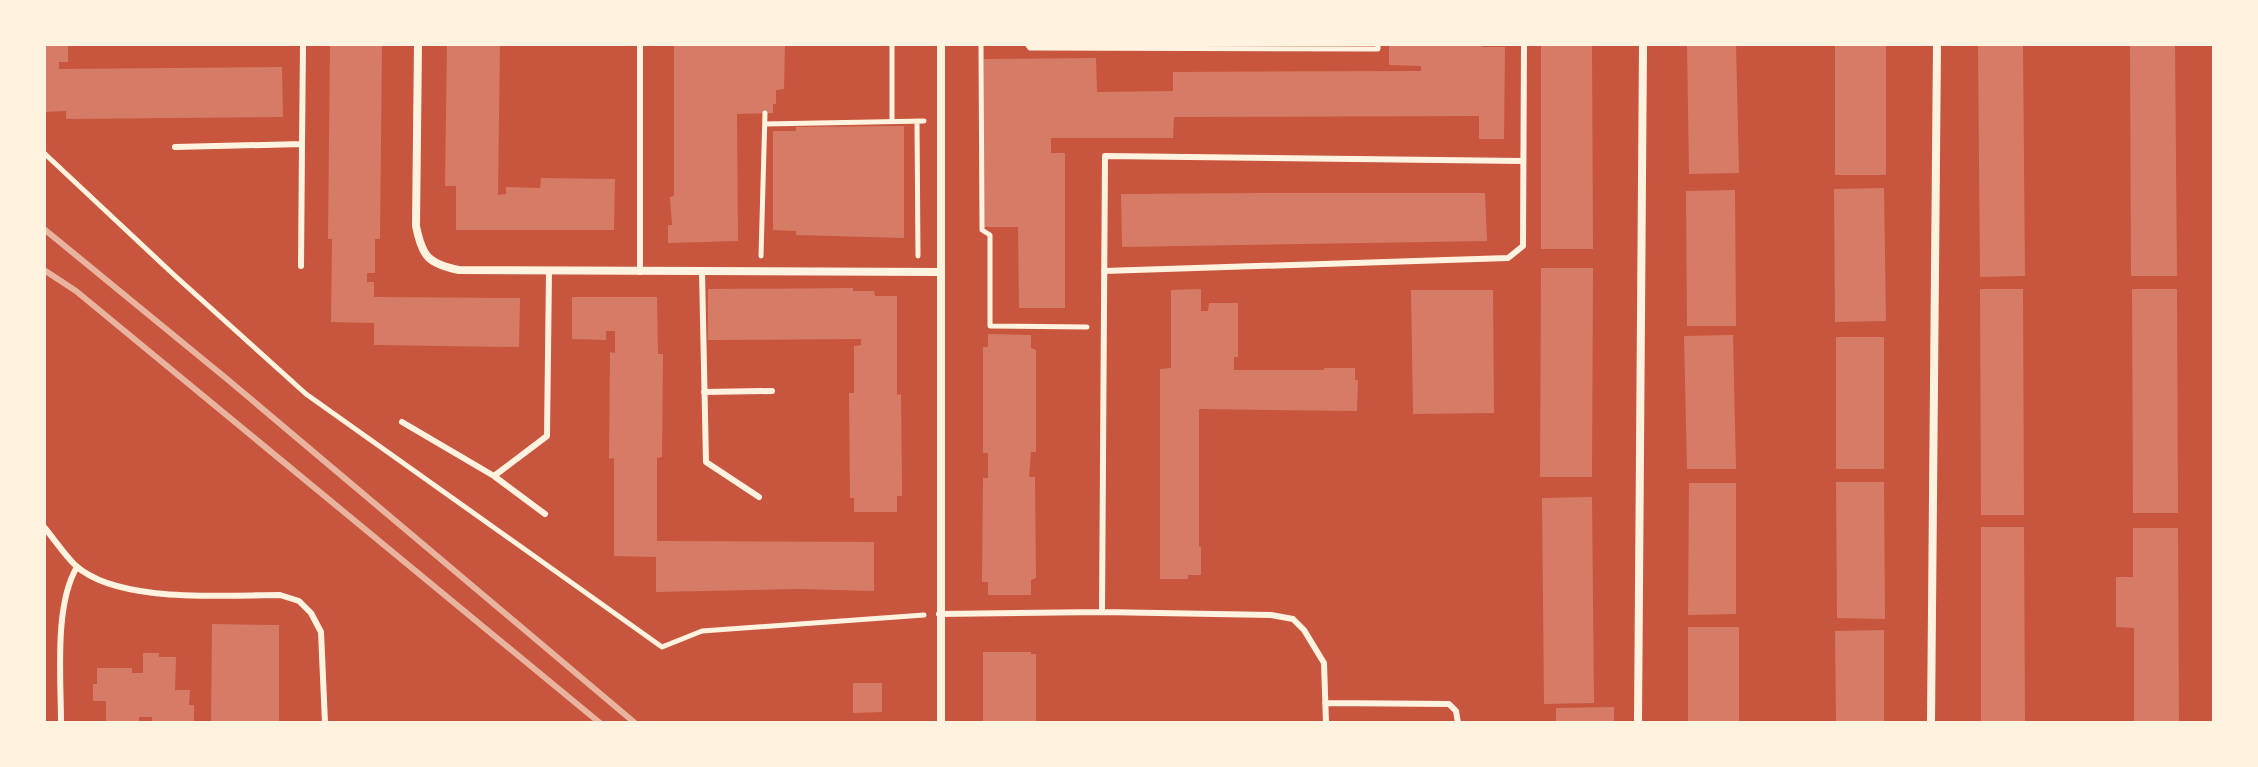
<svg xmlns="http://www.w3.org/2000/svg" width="2258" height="767" font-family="'Sofia Sans Condensed',sans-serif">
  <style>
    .building { fill: #d67c66 }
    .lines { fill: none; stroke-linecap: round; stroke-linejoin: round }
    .path { stroke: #fff3e0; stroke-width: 5 }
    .service { stroke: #fff3e0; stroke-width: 6 }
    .minor { stroke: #fff3e0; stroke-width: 8 }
    .rail { stroke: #e9b49f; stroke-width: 6 }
  </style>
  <rect width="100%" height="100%" fill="#c8553d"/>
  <!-- building -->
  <path class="building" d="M44,44H68V62H59V69L282,67L283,117L66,119V111L44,112Z
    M330,44H382L380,239H375V273H367V282H374V297L520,298L519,347L374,345V323L331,322L332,239H328Z
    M447,44H500L498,195L506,194V187L540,188L541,178L615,179L614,230H456V186H445Z
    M674,44H785L784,89L776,90V104H773V113L737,114L738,241L668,243V225H672L670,197L674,196Z
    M1389,44H1482V47H1505L1504,139H1479V116L1174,117L1173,138H1051V153H1065V308H1019L1018,227H984V59L1096,58L1097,92L1173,91V72L1421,71V66L1389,65Z
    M1687,44H1736L1739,173L1689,174Z
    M1835,44H1886V175H1835Z
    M2130,44H2175L2177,276H2131Z
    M1978,45H2023L2025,276L1980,277Z
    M1541,46H1592L1593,249H1541Z
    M904,126V238L796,235V231L773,230V131H796V127Z
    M1884,188L1886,321L1835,322L1834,189Z
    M1735,190L1736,326H1687L1686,191Z
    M1266,193H1485L1487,241L1122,247L1121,194Z
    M1541,268H1593L1592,477H1540Z
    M853,288V291H874L875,296H897V395L901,394L902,484V496H897V512H854V498H850L849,393H854V346L861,345V339L708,340V289Z
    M1201,289V311H1208L1209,303H1238V357H1234V370H1324V368H1355V380H1358L1357,411L1199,409V546L1201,547V575H1188V579H1160V369L1171,368V290Z
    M1980,289H2023L2024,515H1981Z
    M2132,289H2177L2178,513H2133Z
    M1411,290H1493L1494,413L1413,414Z
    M572,297H657L658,354H663L662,457L657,458V541L874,542V591L800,589L656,592V557L614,556V458L609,459L610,352L615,353V331H606V340L572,339Z
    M988,334L1031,335V348L1036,350V452H1031L1029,477H1035L1036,578L1031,580V595H988V582H982L983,478H988V453H983V347H988Z
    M1733,335L1736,469H1687L1684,336Z
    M1836,337H1884V469H1836Z
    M1836,482H1884L1885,619L1837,618Z
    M1689,483H1736V614L1688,615Z
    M1592,497L1594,703L1544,704L1542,498Z
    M1981,527H2024L2025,723H1981Z
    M2133,528H2178L2179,723H2134V628L2116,627V577H2133Z
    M212,624L279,625V723H211Z
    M1688,627H1739V723H1688Z
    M1884,630V723H1836L1835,631Z
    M983,652H1031V654H1036V723H983Z
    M143,653H159V657H176L175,690H190L189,705H194V723L152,722V717H139V723H106V701H93V684H97V668H132V673H143Z
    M853,683H882V712L853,713Z
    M1614,707V723H1556V708Z"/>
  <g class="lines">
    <!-- path -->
    <path class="path" d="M981,44L982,230L990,235V326L1087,327
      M1027,44L1030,48L1378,49V44
      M892,121V44
      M917,121L918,256
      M765,124L924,121
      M44,153L173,274L306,394L662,647L702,631L924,615
      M761,256L765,113"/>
    <!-- service -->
    <path class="service" d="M640,44V272
      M175,147L302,144L303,44
      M301,266L302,144
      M1104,271L1508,258L1523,246L1524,44
      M702,272L706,462L759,497
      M704,392L772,391
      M402,422L494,476L547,436L549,271
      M494,476L545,514
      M44,527C54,539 64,554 75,565C117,604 225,595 280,595L299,601L311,613L321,632L325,723
      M1102,612L1105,156L1523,161
      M939,614L1102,612L1271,615L1293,619L1304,630L1324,663L1326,723
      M1325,703L1449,704L1456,711L1458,723
      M61,723C61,678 54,605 77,567"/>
    <!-- minor -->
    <path class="minor" d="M418,44L416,226C422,256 428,264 459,270L940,272
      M941,723V44
      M1638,723L1643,44
      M1931,723L1937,44"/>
    <!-- rail -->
    <path class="rail" d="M44,229L227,379L635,723
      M44,270L76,291L600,723"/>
  </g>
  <!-- border -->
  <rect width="2258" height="767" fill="none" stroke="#fff3e0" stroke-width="92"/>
</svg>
